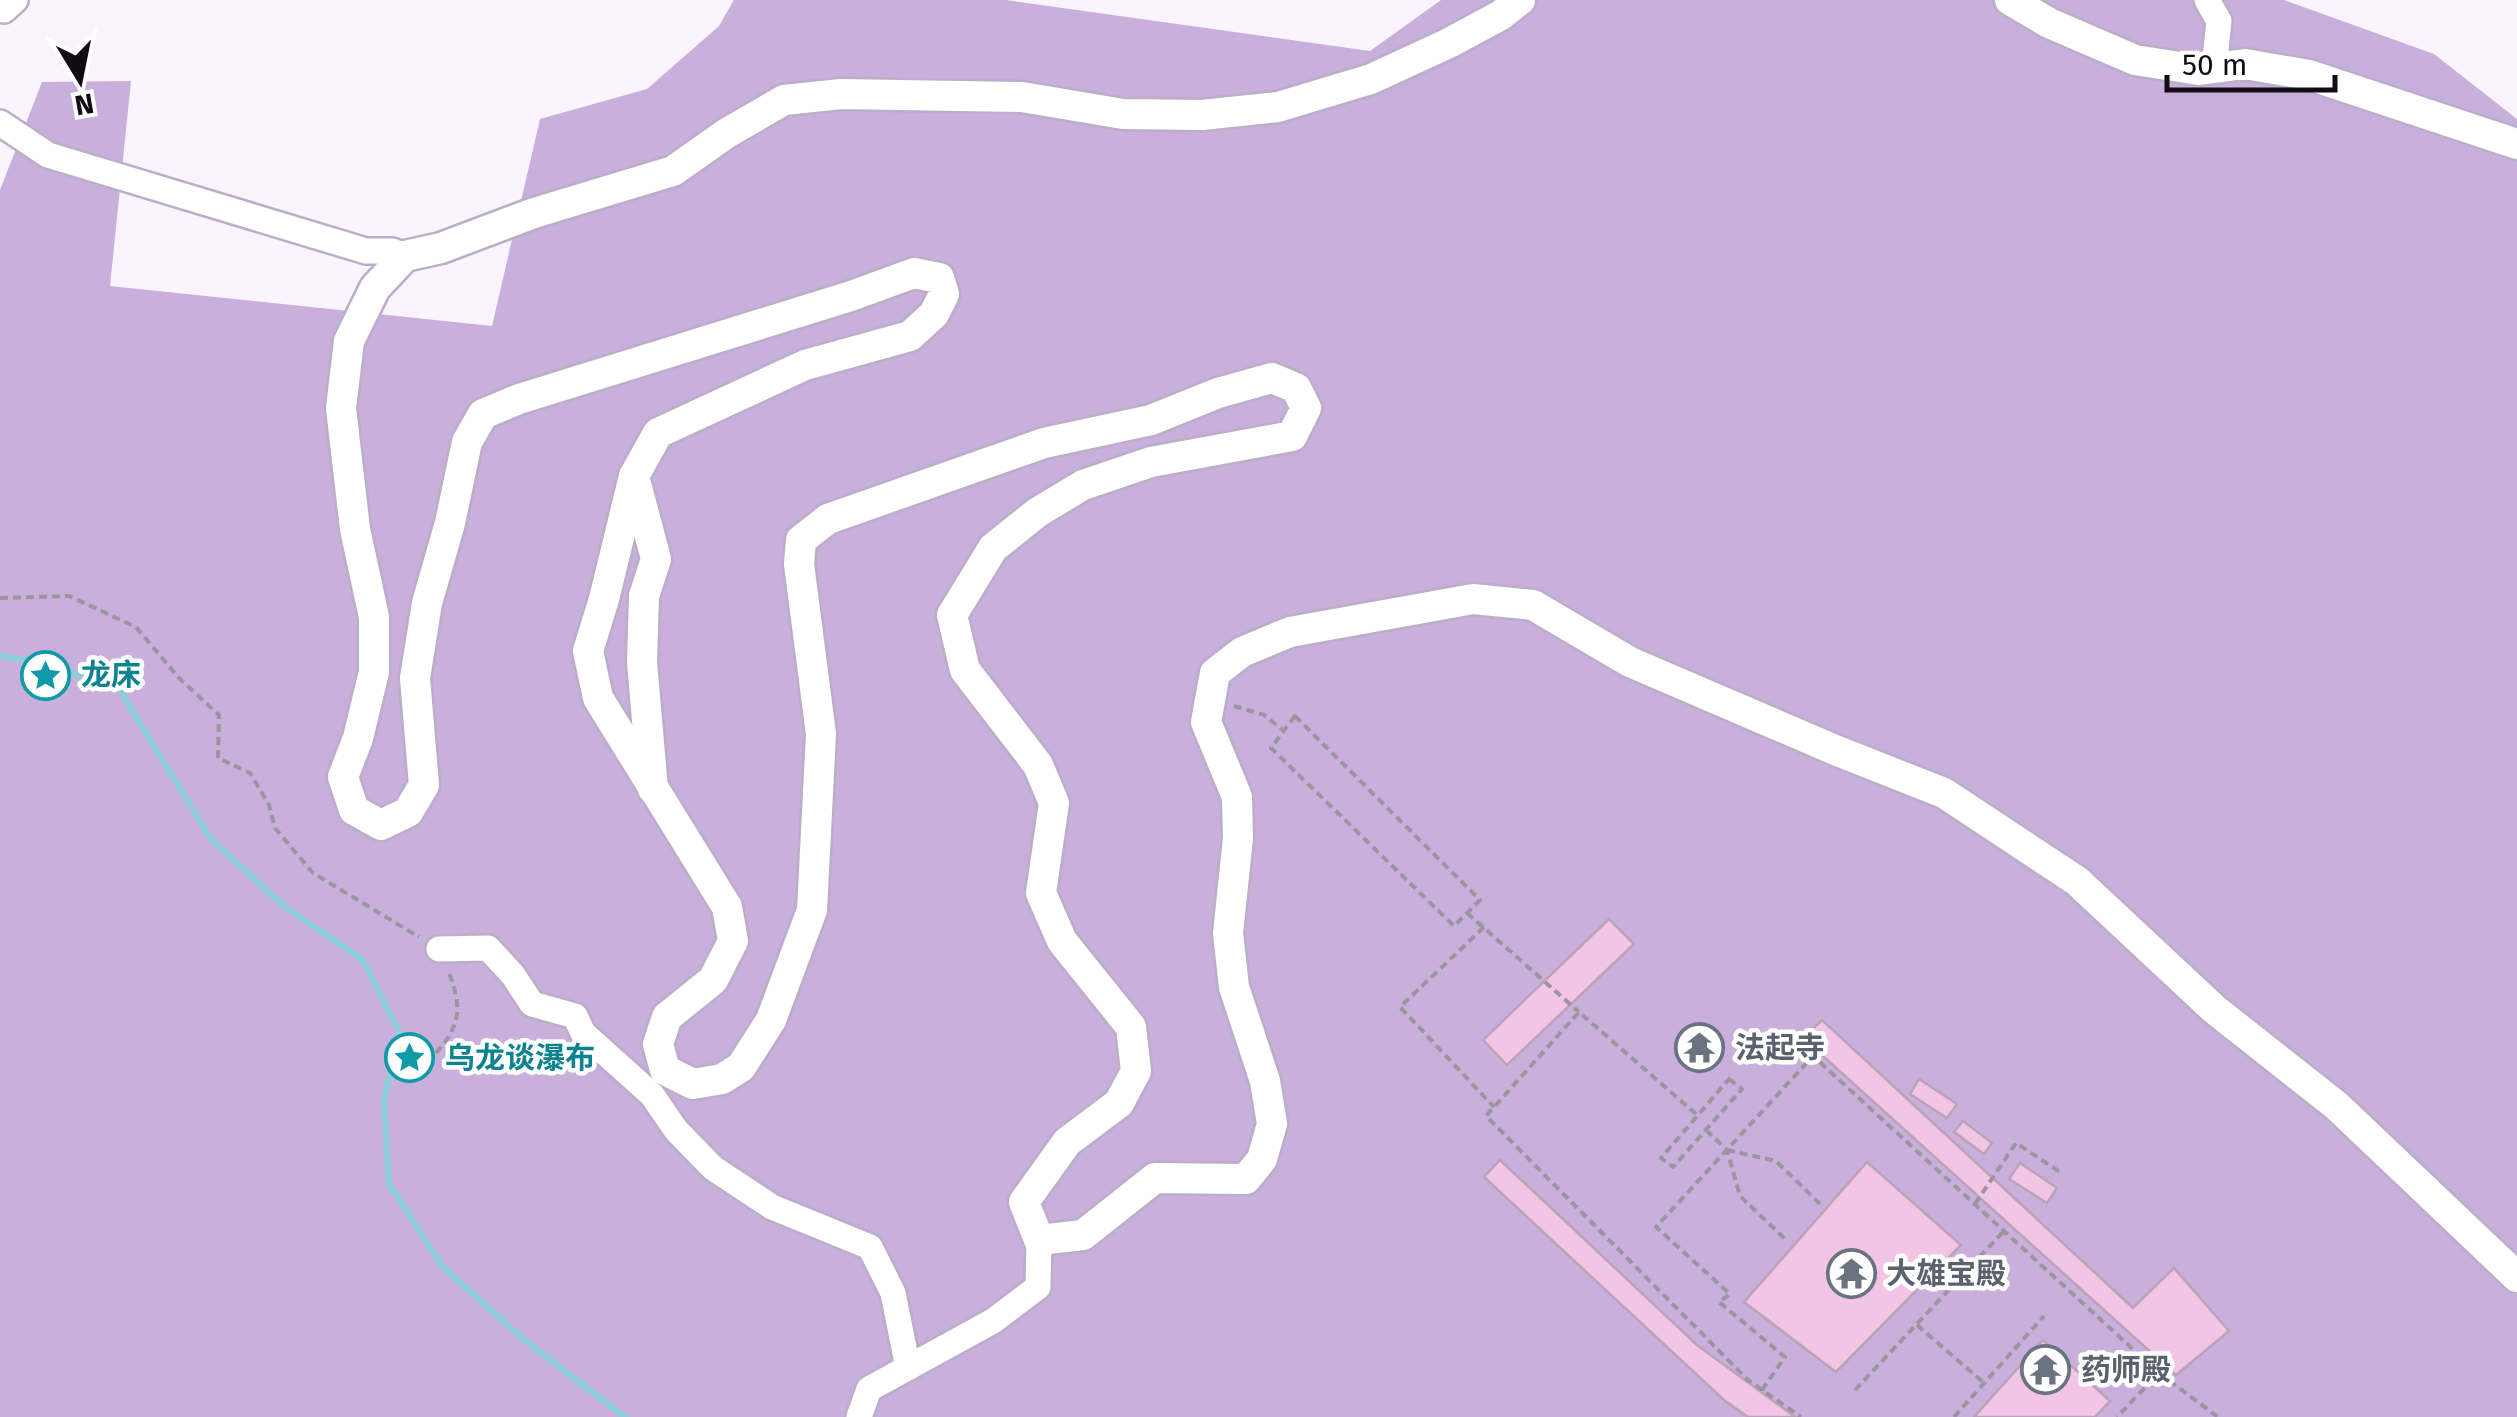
<svg xmlns="http://www.w3.org/2000/svg" width="2517" height="1417" font-family="'Fira Sans','Noto Sans SC',sans-serif">
  <style>
    .forest { fill: #c8afdc }
    .lines { fill: none; stroke-linecap: round; stroke-linejoin: round }
    .stream { stroke: #8dcedb; stroke-width: 6 }
    .building { fill: #f2c5e7; stroke: #bca2b6; stroke-width: 2.5 }
    .minor-casing { stroke: #bcadc8; stroke-width: 30 }
    .tertiary-casing { stroke: #bcadc8; stroke-width: 35 }
    .path { stroke: #9b95a0; stroke-width: 4; stroke-dasharray: 8 5; stroke-linecap: butt }
    .minor { stroke: #fff; stroke-width: 25 }
    .tertiary { stroke: #fff; stroke-width: 30 }
    .labels { text-anchor: middle; stroke-width: 9; stroke-linejoin: round; paint-order: stroke }
    .culture-label { font-size: 30px; font-weight: bold; fill: #0d838f; stroke: #fff; text-anchor: start }
    .worship-label { font-size: 30px; font-weight: bold; fill: #5b616d; stroke: #fff; text-anchor: start }
  </style>
  <rect width="100%" height="100%" fill="#faf4ff"/>
  <!-- forest -->
  <path class="forest" d="M734,0H1006L1370,51L1441,0H2284L2434,54L2517,119V1417H0V190L42,82L131,81L110,286L492,326L540,119L647,89L719,26Z"/>
  <g class="lines">
    <!-- stream -->
    <path class="stream" d="M0,656L44,663L119,689L211,839L284,906L363,960L400,1034L384,1099L389,1184L442,1266L523,1339L625,1417"/>
  </g>
  <!-- building -->
  <path class="building" d="M1609,919L1634,944L1507,1065L1483,1040Z
    M1822,1020L2133,1308L2174,1268L2229,1331L2176,1375L1803,1038Z
    M1919,1079L1957,1104L1947,1118L1910,1094Z
    M1963,1121L1992,1143L1984,1154L1954,1132Z
    M1500,1160L1697,1345L1795,1417H1748L1724,1400L1484,1177Z
    M1867,1162L1961,1245L1836,1372L1744,1302Z
    M2020,1163L2057,1188L2047,1203L2009,1179Z
    M2043,1340L2110,1401L2095,1417H1974Z"/>
  <g class="lines">
    <defs>
      <path id="minor" d="M2207,0L2219,21L2214,68
        M0,9L4,10L15,0
        M0,123L48,155L366,251H392L405,256
        M439,949L488,948L513,975L532,1004L575,1016L583,1033L652,1095L676,1130L713,1168L772,1207L870,1247L893,1293L908,1368
        M859,1417L869,1389L993,1321L1038,1287L1039,1240"/>
      <path id="tertiary" d="M2010,0L2049,23L2135,60L2199,70L2245,64L2309,75L2517,144
        M634,476L658,433L805,365L910,336L934,314L944,294L939,278L914,273L851,296L519,399L483,414L467,442L450,523L427,603L415,678L424,785L408,812L381,825L354,810L343,777L358,738L374,672V617L355,529L341,408L349,341L375,288L405,256L441,248L534,213L673,171L727,133L784,100L841,94L1022,97L1123,114L1202,115L1278,107L1371,79L1449,43L1501,15L1520,0
        M653,789L642,662L644,596L656,559L634,476L604,599L588,651L598,698L727,907L733,941L713,980L667,1017L658,1044L665,1070L693,1084L722,1079L741,1067L771,1020L812,910L821,734L799,564L801,540L828,519L1044,443L1151,420L1218,393L1272,378L1296,388L1306,408L1292,436L1151,462L1083,485L1038,512L993,548L952,615L965,670L1038,765L1054,803L1041,893L1062,941L1131,1027L1136,1071L1119,1103L1067,1142L1024,1202L1039,1240L1083,1235L1155,1178L1246,1179L1262,1159L1272,1124L1265,1081L1234,987L1228,933L1238,838L1237,797L1206,722L1215,673L1242,652L1290,632L1473,599L1533,605L1630,662L1835,750L1944,793L2077,881L2214,1009L2337,1106L2517,1277"/>
    </defs>
    <!-- minor casing -->
    <use href="#minor" class="minor-casing"/>
    <!-- tertiary casing -->
    <use href="#tertiary" class="tertiary-casing"/>
    <!-- path -->
    <path class="path" d="M0,598L69,596L136,627L179,678L219,715L218,758L250,773L269,805L275,828L313,873L419,937
      M1234,706L1264,715L1283,730
      M1295,716L1480,900L1454,926L1271,748Z
      M1467,913L1579,1012
      M1484,927L1400,1007L1494,1107
      M436,1053C461,1025 462,1007 449,973
      M1729,1079L1742,1089L1673,1167L1661,1158Z
      M1696,1114L1579,1012L1486,1116L1748,1380L1801,1417
      M1706,1130L1727,1150L1740,1196L1786,1240
      M1727,1150L1776,1161L1820,1204
      M1975,1204L2016,1143L2063,1174
      M1917,1325L1984,1383
      M2159,1373L2218,1417
      M1762,1390L1785,1357L1719,1302L1730,1294L1656,1227L1813,1056L2159,1373L2117,1417
      M1855,1390L2004,1231
      M1954,1417L2044,1316"/>
    <!-- minor -->
    <use href="#minor" class="minor"/>
    <!-- tertiary -->
    <use href="#tertiary" class="tertiary"/>
  </g>
  <!-- icons -->
  <defs>
    <symbol id="sight-ring" viewBox="-11 -11 22 22"><circle r="9.5" fill="#fff" stroke="#0f9aa8" stroke-width="1.5"/><path d="M0-6L1.8-2.2L6-1.7L2.9 1.2L3.7 5.4L0 3.3L-3.7 5.4L-2.9 1.2L-6-1.7L-1.8-2.2Z" fill="#0f9aa8"/></symbol>
    <symbol id="temple-ring" viewBox="-11 -11 22 22"><circle r="9.5" fill="#fff" stroke="#6b7280" stroke-width="1.5"/><path d="M0-6L5-2H3V0L6.5 2.5H4V6H1.5V3h-3V6H-4V2.5H-6.5L-3 0V-2H-5Z" fill="#6b7280"/></symbol>
  </defs>
  <g fill-rule="evenodd">
    <use href="#sight-ring" x="18" y="648" width="55" height="55"/>
    <use href="#temple-ring" x="1672" y="1020" width="55" height="55"/>
    <use href="#sight-ring" x="382" y="1030" width="55" height="55"/>
    <use href="#temple-ring" x="1824" y="1246" width="55" height="55"/>
    <use href="#temple-ring" x="2018" y="1342" width="55" height="55"/>
  </g>
  <g class="labels">
    <!-- culture labels -->
    <g class="culture-label">
      <text x="81" y="685">龙床</text>
      <text x="445" y="1068">乌龙谈瀑布</text>
    </g>
    <!-- worship labels -->
    <g class="worship-label">
      <text x="1735" y="1058">法起寺</text>
      <text x="1886" y="1284">大雄宝殿</text>
      <text x="2081" y="1380">药师殿</text>
    </g>
  </g>
  <!-- north arrow -->
  <g transform="translate(80 80) rotate(170)" stroke="#ffffff" stroke-width="8" paint-order="stroke">
  <path d="M0-8L18 38L0 25L-18 38Z" fill="#100b14"/>
  <text y="-15" font-size="28" font-weight="bold" text-anchor="middle" fill="#100b14">N</text>
  </g>
  <!-- scale -->
  <path d="M2167 75v15h168v-15" fill="none" stroke="#100b14" stroke-width="5"/>
  <text x="2182" y="75" font-size="30" fill="#100b14" stroke="#ffffff" stroke-width="8" paint-order="stroke">50 m</text>
</svg>
